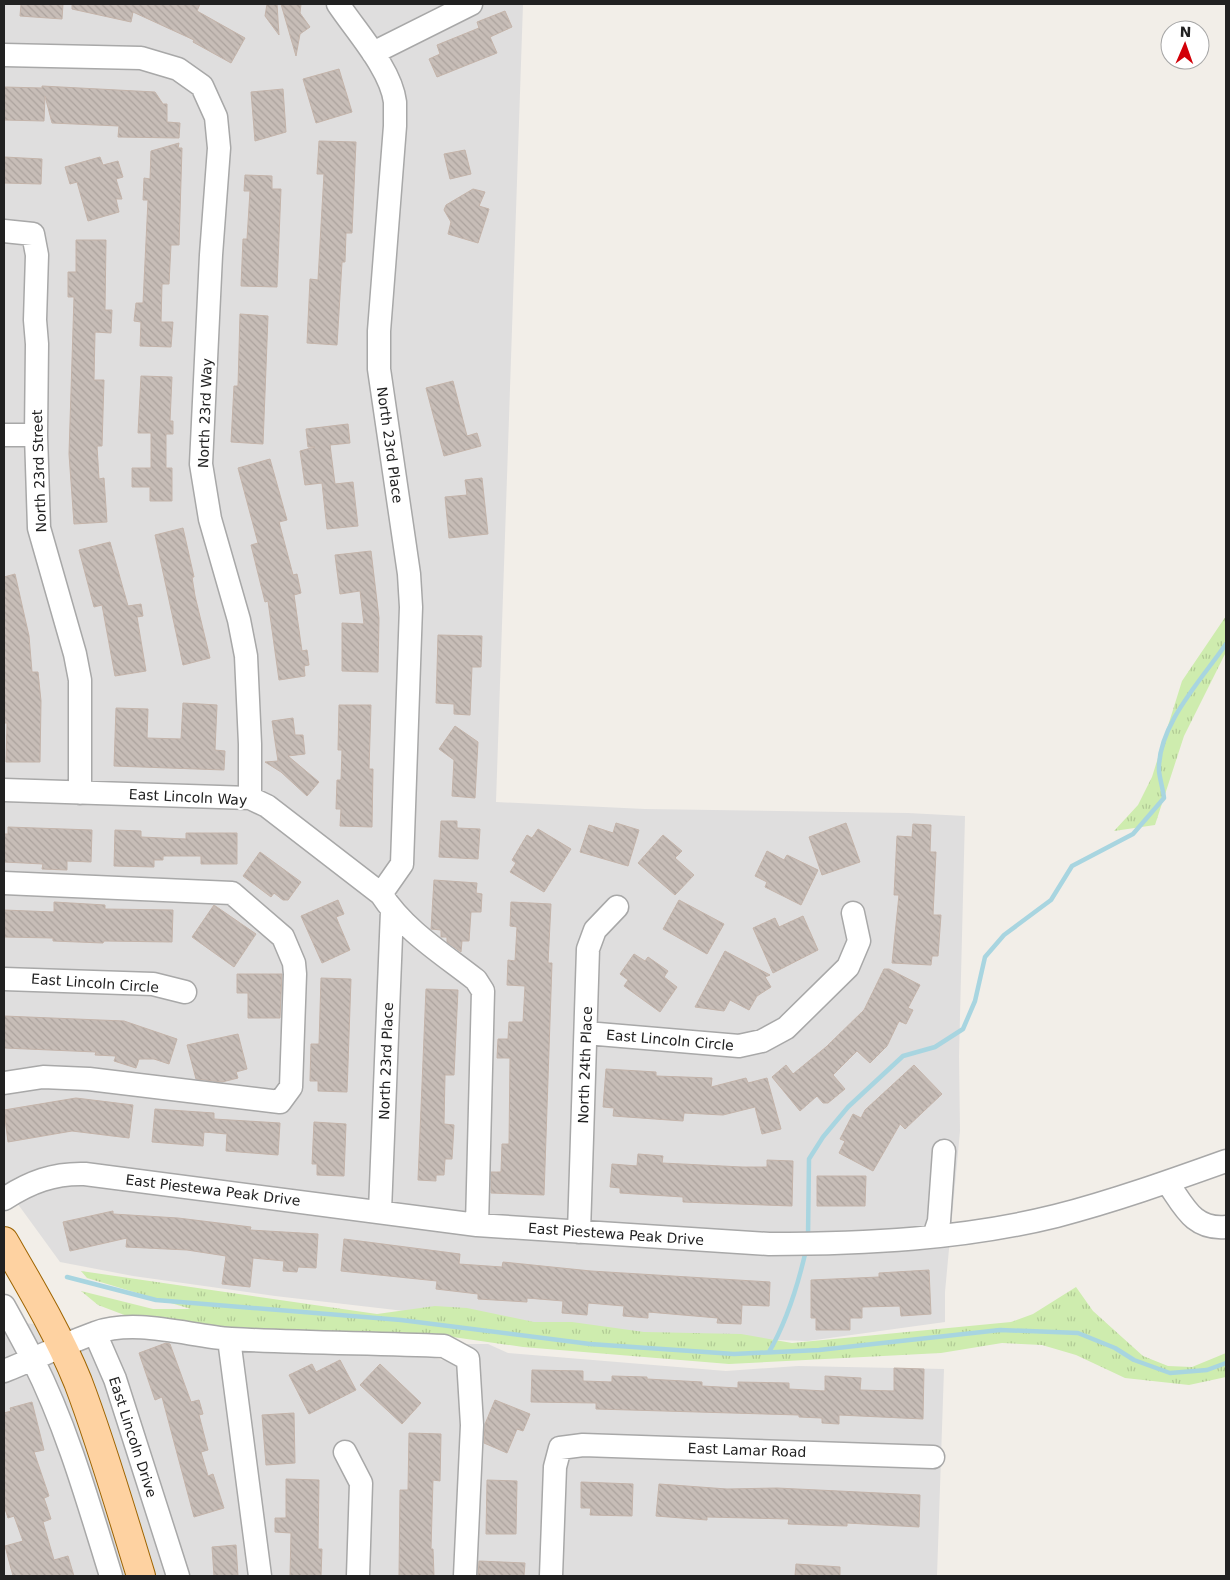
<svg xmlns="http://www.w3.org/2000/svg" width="1230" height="1580" font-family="'DejaVu Sans',sans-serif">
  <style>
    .residential { fill: #dfdede }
    .grass { fill: url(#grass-tufts) }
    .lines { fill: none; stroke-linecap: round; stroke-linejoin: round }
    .stream { stroke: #a8d5e0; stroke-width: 4.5 }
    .building { fill: url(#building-back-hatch); stroke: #c4b4aa }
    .minor-casing { stroke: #a8a8a8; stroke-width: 25 }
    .major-casing { stroke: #9e6400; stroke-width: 30 }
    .minor { stroke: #fff; stroke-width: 22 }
    .major { stroke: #fed2a1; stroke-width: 28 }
    .labels { text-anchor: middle; stroke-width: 4.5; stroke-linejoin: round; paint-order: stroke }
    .street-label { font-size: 14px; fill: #212121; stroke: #fff }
  </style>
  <defs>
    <pattern id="grass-tufts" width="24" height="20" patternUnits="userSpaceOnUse" patternTransform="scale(1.25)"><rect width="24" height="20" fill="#ceecae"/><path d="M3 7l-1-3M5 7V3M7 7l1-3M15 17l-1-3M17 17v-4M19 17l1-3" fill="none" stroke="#b1ca95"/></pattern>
    <pattern id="building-back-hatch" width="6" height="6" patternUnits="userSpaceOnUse" patternTransform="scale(1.25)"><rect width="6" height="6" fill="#c7bdb7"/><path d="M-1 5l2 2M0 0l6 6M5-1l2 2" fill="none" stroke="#aba29d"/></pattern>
  </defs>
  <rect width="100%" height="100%" fill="#f2eee8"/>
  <!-- residential -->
  <path class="residential" d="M4,4H523L496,802L645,809L908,813L965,816L959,1056L960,1131L945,1292V1322L808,1341L603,1334L275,1296L133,1276L60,1262L4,1185Z
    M4,1321L213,1342L407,1351L455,1363L465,1344H488L508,1353L726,1371L798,1366L944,1369L937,1576H4Z"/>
  <!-- grass -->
  <path class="grass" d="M1226,616V652L1184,736L1155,825L1114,831L1138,805L1152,777L1182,681Z
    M81,1271L377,1314L435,1306L467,1308L534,1322H572L644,1332L741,1334L792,1343L1011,1322L1033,1314L1076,1287L1093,1311L1143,1356L1168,1366L1192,1367L1226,1353V1377L1189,1385L1125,1378L1076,1355L1042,1345L1002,1343L941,1353L729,1364L523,1347L439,1335L293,1337L127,1316L98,1305L81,1291L153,1309H191L87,1278Z"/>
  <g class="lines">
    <!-- stream -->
    <path class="stream" d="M808,1237L809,1159L823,1137L848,1107L903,1056L935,1047L963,1029L975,1001L985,957L1004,935L1051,900L1072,866L1133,834L1164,798C1163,789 1160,780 1159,771C1157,726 1202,679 1226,644
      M67,1277L156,1300L401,1320L590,1344L734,1354L819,1350L1000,1330L1078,1333L1115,1348L1134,1360L1170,1373L1207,1370L1226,1363
      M769,1352C787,1321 798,1285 806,1250"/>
  </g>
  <!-- building -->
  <path class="building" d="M21,4H63L62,19L20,16Z
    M72,4H200L197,11L245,38L231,63L193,42L194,40L133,12L131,22L72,9Z
    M267,4H277L279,35L265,16Z
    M281,4H301L300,13L310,27L300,34L296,56Z
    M505,11L512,27L490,37L497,53L437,77L429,59L440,54L437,45L479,28L477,22Z
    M339,69L352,112L316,123L303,79Z
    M42,86L155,92L163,104H167V122L180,123L179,138L118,137L119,126L52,123L45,96L44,121L4,120V87L42,88Z
    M283,89L286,132L255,141L251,92Z
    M319,141L356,142L352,233H346L345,262H342L337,345L307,343L310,279L318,280L322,208L324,174H317Z
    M179,143L178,148H182L179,245H171L169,284H162L161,322H173L171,347L140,346L141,322L134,321L136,303H143L148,200H143L144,178L150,179L151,151Z
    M465,150L471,174L450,179L444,154Z
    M4,157L42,159L41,184L4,183Z
    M100,157L103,165L118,161L123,177L116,179L122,199H116L119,212L88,221L77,182L70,184L65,167Z
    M245,175L272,176V189H281L277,287L241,286L243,239H247L250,191H244Z
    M473,189L485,192L479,206L489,209L478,243L448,234L451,222L444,210L446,205Z
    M76,240H106L105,310H112L111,333L95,332L94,380H104L102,446H97L99,479L104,478L107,522L74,524L69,454L74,297H68V272H76Z
    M240,314L268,316L263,444L231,442L234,386H238Z
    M141,376L172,377L170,421H173V434H166V468H172V501H150V487H132V468H151V433H138Z
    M453,381L467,436L477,433L481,446L444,456L426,388Z
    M348,424L350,443L330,445L335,484L353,482L358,526L327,529L322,483L305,485L300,451L315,447H308L306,429Z
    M270,459L287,520L279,522L293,575L297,574L301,593L294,595L302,651L307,650L309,665L304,666L305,676L279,680L268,601L265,602L251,545L258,543L238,468Z
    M482,478L488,534L449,538L445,497L467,495L465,480Z
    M183,528L194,577H192L195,596L210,658L183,665L155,535Z
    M110,542L128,606L141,604L143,616L137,617L146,671L115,676L102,605L94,607L79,550Z
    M371,551L379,618L378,672L342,671V623L364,624L360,591L340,594L335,555Z
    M15,574L29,636L32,672H38L41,701L40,762H6L7,723H4V577Z
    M438,635L482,636L481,667H472L470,715L454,714V704L436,703Z
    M183,703L217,705L215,750L225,751L224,770L114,766L116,708L148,709L147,738L181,739Z
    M339,705H371L369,769H373L372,827L340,826L341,809H336L337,780H341L342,750H338Z
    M293,718L295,735H303L305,754L288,756L319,782L307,796L281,772L265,762L278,761L272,721Z
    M455,726L478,742L475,798L452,796L454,760L439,749Z
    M441,821H457V828L480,829L478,859L439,857Z
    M616,823L639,830L628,866L580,852L589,825L613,833Z
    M846,823L860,862L822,875L809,837Z
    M913,824L931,825L930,852H936L933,915H941L938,956H932L931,965L892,963L899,895H894L897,836L912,837Z
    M8,827L92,830L91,862L67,861V870L42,869L43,864L4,862V834H8Z
    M538,829L571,849L544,892L510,872L516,863L512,860L527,835L532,838Z
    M115,830L141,831V837L186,839V833H237V864H201V856H163V860H154V867L114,866Z
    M663,835L682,851L675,858L694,875L675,895L638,863Z
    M767,851L784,860L787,855L818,870L801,905L765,887L767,882L755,876Z
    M260,852L301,882L288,900H283L274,893L271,897L243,876Z
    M434,880L477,883L476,893L482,894L481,912H471L469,941H462L461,952L447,942V937H441V930L431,929Z
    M338,900L344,914L336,917L350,950L322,963L301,916Z
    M679,900L724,924L707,954L663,929Z
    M54,902L105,905V909L173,910L172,942L104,941L103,943L53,941V938L4,937V910L54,912Z
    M511,902L551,904L548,963H552L544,1195L491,1193V1172H501L502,1144H509L510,1058H497L498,1039H508L509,1022H523L525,986L507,985L508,960L515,961L517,927L510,926Z
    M214,905L256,934L234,967L192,937Z
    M803,916L818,950L773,973L753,928L775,918L779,927Z
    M725,951L770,975L765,977L771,987L757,996L749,1010L730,1000L724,1011L695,1007Z
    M634,954L645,961L648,957L668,971L664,977L677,987L660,1012L624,986L628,980L620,974Z
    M884,969H889L920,985L908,1008L913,1010L906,1024L899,1021L887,1046L870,1063L857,1051L833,1075L845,1089L828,1103H823L817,1096L800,1111L772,1077L786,1065L793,1074L826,1047L864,1010Z
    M237,974H282L280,1018H248V993H237Z
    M321,978L351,979L347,1092L318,1091V1081H310L311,1044H319Z
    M426,989L458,990L454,1075H445L444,1124L454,1125L452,1159H445L444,1175H436V1181L418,1180Z
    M4,1016L124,1021L177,1039L169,1064L154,1059H139L136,1068L114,1061L116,1056L95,1055L96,1052L4,1048Z
    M238,1034L247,1069L236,1072L238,1078L222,1082L196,1079L187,1045Z
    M914,1065L942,1094L905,1129L900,1124L873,1171L839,1153L845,1141L840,1139L853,1114L861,1118L865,1110Z
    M606,1069L656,1072V1076L712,1078L711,1087L746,1078L748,1083L767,1078L781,1129L762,1134L755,1107L723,1115L684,1113L683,1121L613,1116L614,1108L603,1107Z
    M76,1098L133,1105L129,1138L72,1131L8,1142L4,1110Z
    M155,1109L214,1113V1119L280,1123L278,1155L226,1151L227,1134L204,1132L203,1146L152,1142Z
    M314,1122L346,1124L344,1176L317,1175V1164H312Z
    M638,1154L663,1156L662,1163L742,1167H767V1160L793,1161L792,1206L683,1202V1197L620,1193V1188L610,1187L612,1164L637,1166Z
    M817,1176H866L865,1206H817Z
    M113,1211V1214L178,1218L251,1227L250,1230L318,1234L316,1268L298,1267L297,1272L283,1271L284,1261L253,1258L250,1287L222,1284L226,1256L187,1250L126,1247L127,1238L70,1251L63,1222Z
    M344,1239L460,1254L459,1264L502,1267L503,1262L591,1271L770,1282L769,1306L742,1305L741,1324L717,1323L718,1318L648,1312V1318L623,1316L624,1306L588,1303L587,1315L562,1313L563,1301L527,1298V1302L478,1299V1294L436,1289L437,1281L341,1271Z
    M929,1270L931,1314L901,1316L900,1306L862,1307V1318H850V1330H816V1318H811V1280L879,1277V1273Z
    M166,1343L170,1344L191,1402L199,1400L203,1414L199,1415L208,1450L201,1452L208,1476L213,1474L224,1508L194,1517L162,1397L155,1400L139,1353Z
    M340,1360L356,1390L309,1414L289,1375L312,1364L316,1372Z
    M380,1364L421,1403L402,1424L360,1385Z
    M894,1368L924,1369L923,1419L839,1415V1424L822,1423V1418L799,1417V1415L596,1409V1403L531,1402L532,1370L583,1371V1381L612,1382V1376L647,1377V1379L702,1382V1386L738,1388V1382L789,1383V1389L825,1391V1376L861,1378L860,1390L894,1391Z
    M495,1400L530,1414L523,1431L517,1429L507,1453L484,1443L485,1424Z
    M32,1402L44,1450L34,1452L49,1496L44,1498L51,1519L43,1522L54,1560L68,1556L74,1576H13L5,1546L23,1541L14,1516L8,1518L4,1506V1413L11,1411L10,1408Z
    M294,1413L295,1463L266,1465L262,1415Z
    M409,1433L441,1434L440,1481L433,1480L431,1549H433L434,1576H399L400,1490H408Z
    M286,1479L319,1480L318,1549H322L321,1576H290L291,1533L275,1532V1518H286Z
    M487,1480L517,1481L516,1534H486Z
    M581,1482L633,1484L632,1516L590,1515L591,1508H581Z
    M659,1484L727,1489L777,1488L920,1495L919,1527L847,1523V1526L788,1524L789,1519L707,1517V1520L656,1516Z
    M236,1545L238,1576H214L212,1547Z
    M479,1561L525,1563L524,1576H478Z
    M796,1564L840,1567V1576H795Z"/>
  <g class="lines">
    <defs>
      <path id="minor" d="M338,4C356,31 391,69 395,102C395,110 395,118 395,126L379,331V369L409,574L411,607L402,864L381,894
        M373,53L471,4
        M4,55L141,58L178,69L202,86L216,117L219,148L211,255L201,464L210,519L239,620L246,656L250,744V798
        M4,231L33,234L37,255L35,320L37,344L36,435L39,528L75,654L80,680V793
        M4,435H36
        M4,790L250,798L267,806L381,894C404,930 443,954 476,980L483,991L477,1225
        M4,883L232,893L283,937L294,963L295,974L291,1087L280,1102L89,1079L43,1077L4,1083
        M4,979L153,984L185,992
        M586,1033L739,1046L762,1041L786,1028L848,967L859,941L853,913
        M1167,1182C1184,1206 1193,1230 1226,1227
        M4,1199C30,1182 54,1173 85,1174L477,1225L769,1244C865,1244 963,1239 1056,1216C1114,1201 1170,1181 1226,1161
        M380,1211L392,911
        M579,1232L588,949L595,930L617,907
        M934,1236L939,1221L944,1151
        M4,1306C14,1324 24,1342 33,1360C67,1427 89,1505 111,1576
        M95,1333C135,1318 189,1336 231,1339C302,1343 373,1343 444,1346L468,1359L472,1425L465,1576
        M229,1339L260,1576
        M4,1371C35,1359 64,1344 95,1333L115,1379L178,1576
        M345,1452L361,1483L358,1576
        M551,1576L555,1467L560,1448L583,1445L933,1457"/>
      <path id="major" d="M4,1241C30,1286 58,1333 78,1382C102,1445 121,1511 141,1576"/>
    </defs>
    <!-- minor casing -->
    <use href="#minor" class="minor-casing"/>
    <!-- major casing -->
    <use href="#major" class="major-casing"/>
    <!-- minor -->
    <use href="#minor" class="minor"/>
    <!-- major -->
    <use href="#major" class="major"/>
  </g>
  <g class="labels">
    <!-- street labels -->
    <g class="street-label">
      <text transform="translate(205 413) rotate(-88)" y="5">North 23rd Way</text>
      <text transform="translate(390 445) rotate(82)" y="5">North 23rd Place</text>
      <text transform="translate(39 471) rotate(-92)" y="5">North 23rd Street</text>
      <text transform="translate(188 797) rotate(3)" y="5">East Lincoln Way</text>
      <text transform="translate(95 983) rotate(4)" y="5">East Lincoln Circle</text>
      <text transform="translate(670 1040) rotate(5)" y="5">East Lincoln Circle</text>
      <text transform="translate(386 1061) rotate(-88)" y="5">North 23rd Place</text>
      <text transform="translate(585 1065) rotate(-88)" y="5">North 24th Place</text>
      <text transform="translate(213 1190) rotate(7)" y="5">East Piestewa Peak Drive</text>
      <text transform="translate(616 1234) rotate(4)" y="5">East Piestewa Peak Drive</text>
      <text transform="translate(133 1437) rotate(72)" y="5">East Lincoln Drive</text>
      <text transform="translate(747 1450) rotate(2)" y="5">East Lamar Road</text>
    </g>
  </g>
  <!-- border -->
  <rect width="1230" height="1580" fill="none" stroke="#212121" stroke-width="10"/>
  <!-- north arrow -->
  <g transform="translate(1185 45) rotate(2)"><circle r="24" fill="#ffffff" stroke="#a6a6a6"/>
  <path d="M0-4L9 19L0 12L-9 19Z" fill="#d20008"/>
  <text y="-8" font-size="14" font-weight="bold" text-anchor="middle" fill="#212121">N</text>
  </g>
</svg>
